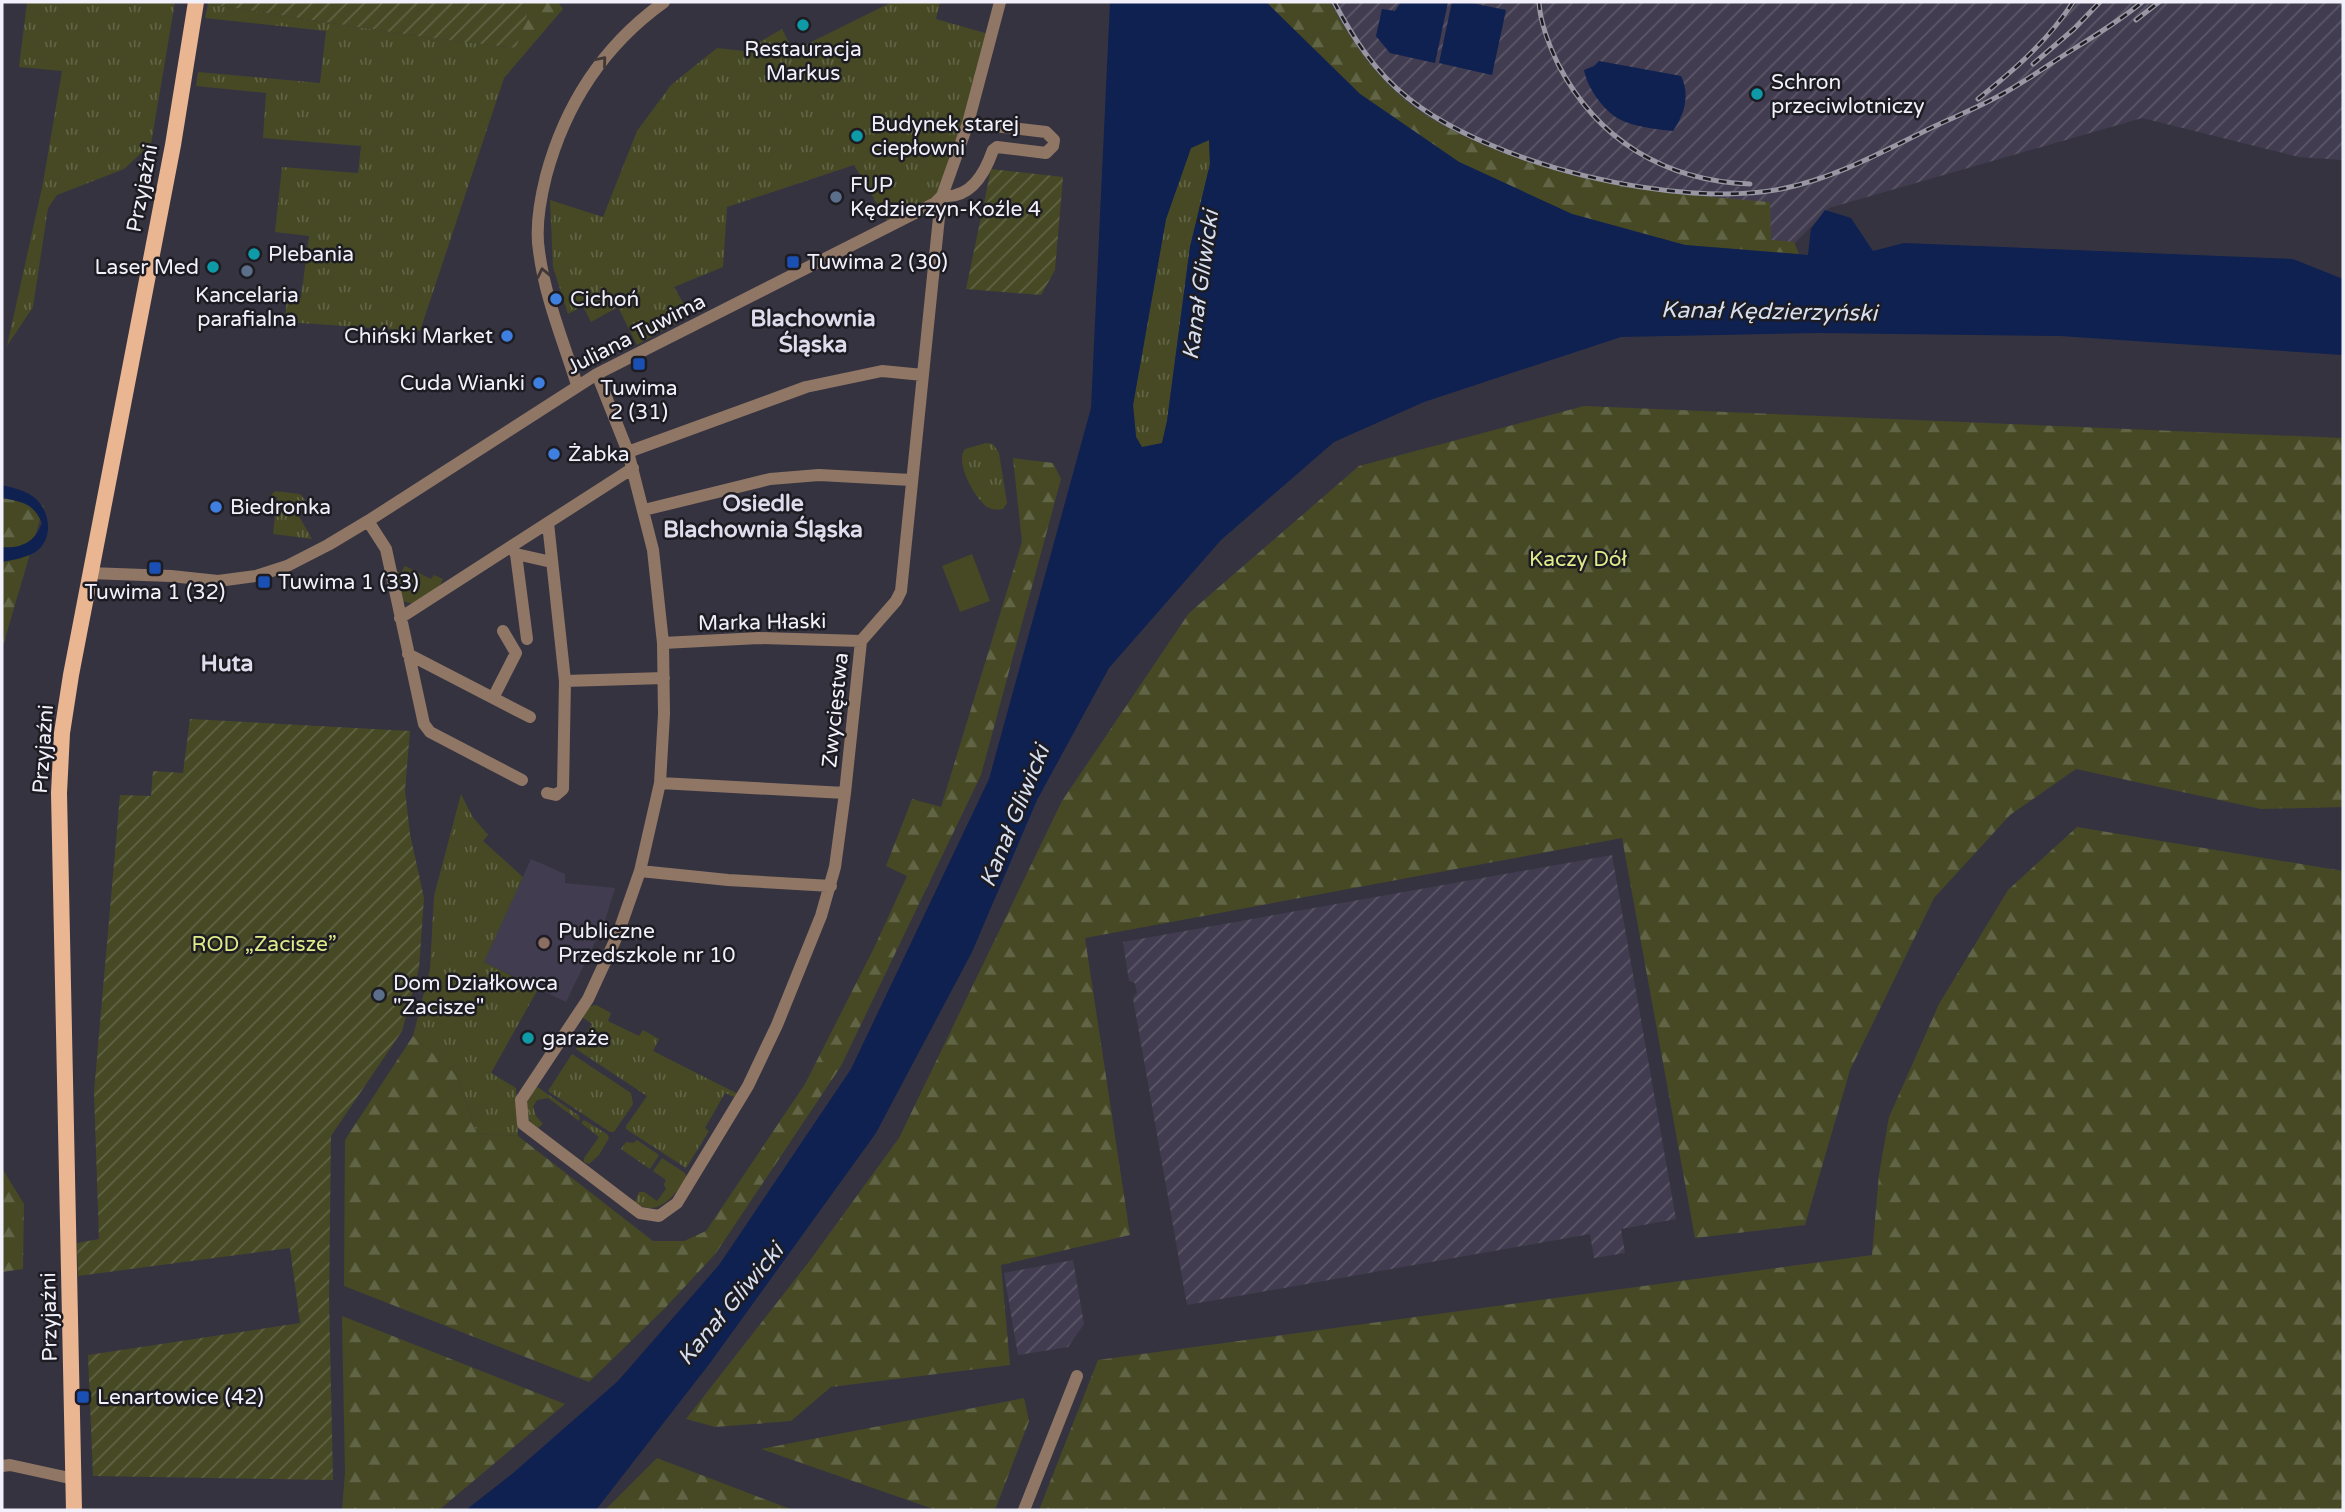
<svg xmlns="http://www.w3.org/2000/svg" width="2345" height="1512" font-family="'Varela Round',sans-serif">
  <style>
    .built { fill: #413c4f }
    .industrial { fill: url(#industrial-furrows) }
    .grass { fill: url(#grass-tufts) }
    .forest { fill: url(#forest-firs) }
    .garden { fill: url(#garden-furrows) }
    .pitch { fill: #464924 }
    .water { fill: #0e2151; fill-rule: evenodd }
    .lines { fill: none; stroke-linecap: round; stroke-linejoin: round }
    .minor { stroke: #907765; stroke-width: 12 }
    .major { stroke: #eab692; stroke-width: 16 }
    .rail-casing { stroke: #9997a3; stroke-width: 5 }
    .rail { stroke: #1d1c22; stroke-width: 2.5; stroke-dasharray: 8; stroke-linecap: butt }
    .oneway { stroke: #403736 }
    .culture-dot { fill: #0f9aa8; stroke: #1d1c22; stroke-width: 2.5 }
    .service-dot { fill: #5c6f8a; stroke: #1d1c22; stroke-width: 2.5 }
    .transit-dot { fill: #1a4fb4; stroke: #1d1c22; stroke-width: 2.5 }
    .shop-dot { fill: #3f7fe0; stroke: #1d1c22; stroke-width: 2.5 }
    .education-dot { fill: #8d6e63; stroke: #1d1c22; stroke-width: 2.5 }
    .labels { text-anchor: middle; stroke-width: 5; stroke-linejoin: round; paint-order: stroke }
    .poi-label { font-size: 21px; fill: #f2f0fa; stroke: #1d1c22; text-anchor: start }
    .street-label { font-size: 21px; fill: #f2f0fa; stroke: #1d1c22 }
    .park-label { font-size: 21px; fill: #e2eb8a; stroke: #1d1c22 }
    .water-label { font-size: 23px; font-style: italic; fill: #d6dfef; stroke: #1d1c22 }
    .neighbourhood-label { font-size: 23px; font-weight: bold; fill: #dfdced; stroke: #1d1c22 }
  </style>
  <defs>
    <pattern id="industrial-furrows" width="10" height="10" patternUnits="userSpaceOnUse" patternTransform="scale(1.75)"><rect width="10" height="10" fill="#413c4f"/><path d="M-1 1l2-2M0 10L10 0M9 11l2-2" fill="none" stroke="#5d5869"/></pattern>
    <pattern id="grass-tufts" width="24" height="20" patternUnits="userSpaceOnUse" patternTransform="scale(1.75)"><rect width="24" height="20" fill="#464924"/><path d="M3 7l-1-3M5 7V3M7 7l1-3M15 17l-1-3M17 17v-4M19 17l1-3" fill="none" stroke="#616445"/></pattern>
    <pattern id="forest-firs" width="22" height="20" patternUnits="userSpaceOnUse" patternTransform="scale(1.75)"><rect width="22" height="20" fill="#464924"/><path d="M5 1l3.5 6h-7zM16 11l3.5 6h-7z" fill="#616445"/></pattern>
    <pattern id="garden-furrows" width="10" height="10" patternUnits="userSpaceOnUse" patternTransform="scale(1.75)"><rect width="10" height="10" fill="#464924"/><path d="M-1 1l2-2M0 10L10 0M9 11l2-2" fill="none" stroke="#616445"/></pattern>
  </defs>
  <rect width="100%" height="100%" fill="#363341"/>
  <!-- built -->
  <path class="built" d="M531,859L565,874V883L615,888L604,924L566,1002L484,962Z"/>
  <!-- industrial -->
  <path class="industrial" d="M1326,2H2343V160L2299,157L2142,118L1829,208L1794,244L1769,243L1660,195L1532,166L1431,123L1393,95L1371,70Z
    M1612,855L1676,1219L1621,1229L1625,1253L1594,1258L1590,1234L1187,1305L1133,998L1137,993L1135,983L1129,981L1123,942Z
    M1073,1260L1084,1324L1068,1347L1018,1355L1004,1273Z"/>
  <!-- grass -->
  <path class="grass" d="M27,2H175L151,144L124,169L57,195L48,208L33,307L7,346L43,183L62,71L19,67Z
    M892,2H940L936,19L992,35L942,196L891,227L854,165L727,207L723,267L674,287L690,315L637,345L618,307L591,322L583,306L568,314L553,267L550,200L603,217L637,131L671,85L717,48L744,51L782,29L793,51Z
    M208,4L423,37L516,48L504,78L420,331L285,322L287,297L301,298L309,236L275,232L282,167L358,173L361,146L263,138L266,93L196,86L198,72L320,83L326,31L205,18Z
    M1209,140L1210,164L1190,247L1167,421L1162,443L1142,448L1136,437L1133,405L1166,219L1191,148Z
    M986,443L993,444L999,453L1007,503L1003,509C998,510 993,510 987,507C975,498 954,462 965,449Z
    M275,491L300,494L306,501H298L297,513L312,539L273,534L277,497L270,496Z
    M405,566L431,579L434,575L443,579L439,587L413,604L403,601L393,569L401,573Z
    M461,794L472,816L488,835L483,841L523,877L484,962L538,989L491,1073L516,1088L518,1136L477,1133L456,1074L413,1036L430,969L434,896Z
    M596,1005L611,1013L608,1021L639,1036L643,1030L659,1039L653,1051L738,1094L734,1097L725,1093L705,1128L709,1131L686,1168L626,1129V1126L647,1096L576,1049L592,1024L581,1016L591,1006Z
    M572,1054L631,1093L633,1104L614,1132H610L548,1091Z
    M536,1086L578,1115L580,1118L579,1121L548,1098L537,1100L533,1107L536,1116L543,1124L538,1128L530,1123L526,1104Z
    M584,1120L607,1134L609,1138L599,1155L589,1164L584,1162V1158L599,1137L581,1123Z
    M637,1140L659,1155L650,1169L621,1149L626,1142L633,1143Z
    M662,1158L685,1173L687,1178C673,1196 659,1218 635,1203L639,1192H644L657,1201L666,1189L664,1185L666,1180L653,1171Z"/>
  <!-- forest -->
  <path class="forest" d="M531,2H558L563,9L504,78Z
    M1266,2H1330C1350,38 1372,72 1404,99C1420,113 1439,123 1458,133C1555,182 1663,193 1770,202L1771,240L1794,242L1799,254L1685,245L1572,214L1459,162L1360,94Z
    M1584,406L2343,438V807L2261,809L2076,769L2010,815L1934,898L1850,1070L1805,1225L1695,1238L1622,838L1085,938L1130,1235L1001,1265L1010,1365L831,1387L791,1421L715,1427L686,1419L811,1259L899,1138L1062,801L1189,613L1359,466Z
    M1013,458L1053,463L1061,479L981,775L841,1066L716,1253L665,1308L589,1382L344,1286L345,1140L413,1036L456,1074L477,1133L518,1136L653,1241H684L706,1231L805,1084L874,948L907,876L886,866L912,799L941,807L1022,542Z
    M2,490L44,506L2,649Z
    M2077,827L2343,871V1510H1039L1098,1360L1872,1255L1879,1174L1889,1117L1939,1004L2008,890Z
    M2,1168L24,1204L23,1269L2,1272Z
    M342,1316L565,1404L439,1510H342L345,1473Z
    M1024,1398L1029,1421L995,1510H936L761,1449Z
    M657,1458L793,1510H605Z"/>
  <!-- garden -->
  <path class="garden" d="M208,2H531L516,48L423,37L208,4Z
    M991,169L1063,177L1055,270L1041,295L966,289Z
    M190,719L410,731L405,790L410,834L424,898L419,968L402,1031L331,1136L329,1298L333,1480L93,1476L88,1355L300,1323L290,1248L78,1276L77,1243L99,1239L94,1092L120,795L151,796L153,771L183,773Z"/>
  <!-- pitch -->
  <path class="pitch" d="M972,554L990,601L960,612L942,566Z"/>
  <!-- water -->
  <path class="water" d="M1110,2H1266L1360,94L1459,162L1572,214L1685,245L1808,255L1811,229L1825,210L1851,218L1873,251L1904,243L2293,259L2343,279V355L2060,336L1819,333L1621,337L1424,402L1334,442L1221,540L1109,668L1037,800L972,952L876,1133L710,1363L596,1510H466L512,1474L618,1381L719,1265L851,1069L989,779L1091,408ZM1209,140L1210,164L1190,247L1167,421L1162,443L1142,447L1136,437L1133,405L1166,219L1191,148Z
    M1401,2H1448L1435,63L1390,53L1376,36L1382,9L1395,11Z
    M1452,2H1466L1506,10L1492,75L1439,63Z
    M1599,61L1681,76C1690,94 1685,114 1673,131C1656,129 1634,127 1619,119C1603,110 1587,87 1584,70L1594,66Z
    M2,485C13,488 29,491 37,500C50,513 53,537 38,550C30,557 13,560 2,562V547C21,549 35,542 42,523C33,503 23,502 2,498Z"/>
  <g class="lines">
    <!-- minor -->
    <path class="minor" d="M942,196C971,199 985,173 993,150L997,147L1046,153L1053,146L1054,140L1046,132L968,123
      M597,374L628,452L653,550L663,643L664,714L660,783L640,871L618,934L588,999L521,1100L523,1124L640,1213L659,1216L677,1203L748,1086L777,1025L821,916L835,867L845,793L861,641L896,601L901,591L939,217L935,203
      M577,385C563,340 545,298 539,251C535,227 540,200 546,176C565,105 604,45 664,2
      M628,452L806,387L882,371L923,375
      M644,510L770,479L819,475L911,480
      M368,521L386,549L424,724L430,732L522,780
      M511,547L516,554L527,639
      M516,554L547,561L552,560
      M89,573L171,576L218,581L256,576L287,566L328,545L368,521L597,374L935,203L942,196L968,123L1000,2
      M400,618L633,468
      M663,643L759,638L861,641
      M408,654L530,717
      M565,681L664,678
      M493,698L516,653L503,631
      M660,783L845,793
      M547,793L556,795L563,789L565,681L548,523
      M640,871L728,880L831,886
      M2,1466L10,1465L74,1479
      M1024,1510L1077,1376"/>
    <!-- major -->
    <path class="major" d="M74,1510L59,793L62,733L71,675L173,145L196,2"/>
    <defs>
      <path id="rail" d="M1334,2C1353,38 1375,72 1408,98C1491,165 1676,209 1781,189C1836,178 1884,151 1933,127C1952,118 1972,110 1991,100C2019,86 2045,67 2072,50C2096,35 2121,20 2142,2
        M1539,2C1540,23 1549,45 1558,64C1597,140 1665,181 1750,184
        M2136,20L2159,2
        M2033,64L2074,29L2100,2
        M1978,99C2014,70 2048,41 2073,2"/>
    </defs>
    <!-- rail casing -->
    <use href="#rail" class="rail-casing"/>
    <!-- rail -->
    <use href="#rail" class="rail"/>
  </g>
  <!-- one-way arrows -->
  <defs><path id="oneway-chevron" d="M-2-3.5L2.5 0L-2 3.5" fill="none" stroke-width="1.6" stroke-linecap="round" stroke-linejoin="round" transform="scale(1.75)"/></defs>
  <g class="oneway">
    <use href="#oneway-chevron" transform="translate(602 61) rotate(-50)"/>
    <use href="#oneway-chevron" transform="translate(543 273) rotate(-102)"/>
  </g>
  <!-- markers -->
  <g class="culture-dot">
    <circle cx="803" cy="25" r="7"/>
    <circle cx="1757" cy="94" r="7"/>
    <circle cx="857" cy="136" r="7"/>
    <circle cx="254" cy="254" r="7"/>
    <circle cx="213" cy="267" r="7"/>
    <circle cx="528" cy="1038" r="7"/>
  </g>
  <g class="service-dot">
    <circle cx="836" cy="197" r="7"/>
    <circle cx="247" cy="271" r="7"/>
    <circle cx="379" cy="995" r="7"/>
  </g>
  <g class="transit-dot">
    <rect x="786" y="255" width="14" height="14" rx="3.5"/>
    <rect x="632" y="357" width="14" height="14" rx="3.5"/>
    <rect x="148" y="561" width="14" height="14" rx="3.5"/>
    <rect x="257" y="575" width="14" height="14" rx="3.5"/>
    <rect x="76" y="1390" width="14" height="14" rx="3.5"/>
  </g>
  <g class="shop-dot">
    <circle cx="556" cy="299" r="7"/>
    <circle cx="507" cy="336" r="7"/>
    <circle cx="539" cy="383" r="7"/>
    <circle cx="554" cy="454" r="7"/>
    <circle cx="216" cy="507" r="7"/>
  </g>
  <circle class="education-dot" cx="544" cy="943" r="7"/>
  <g class="labels">
    <!-- poi labels -->
    <g class="poi-label">
      <text x="803" y="56" text-anchor="middle">Restauracja<tspan x="803" dy="24">Markus</tspan></text>
      <text x="1771" y="89">Schron<tspan x="1771" dy="24">przeciwlotniczy</tspan></text>
      <text x="871" y="131">Budynek starej<tspan x="871" dy="24">ciepłowni</tspan></text>
      <text x="850" y="192">FUP<tspan x="850" dy="24">Kędzierzyn-Koźle 4</tspan></text>
      <text x="268" y="261">Plebania</text>
      <text x="807" y="269">Tuwima 2 (30)</text>
      <text x="199" y="274" text-anchor="end">Laser Med</text>
      <text x="247" y="302" text-anchor="middle">Kancelaria<tspan x="247" dy="24">parafialna</tspan></text>
      <text x="570" y="306">Cichoń</text>
      <text x="493" y="343" text-anchor="end">Chiński Market</text>
      <text x="525" y="390" text-anchor="end">Cuda Wianki</text>
      <text x="639" y="395" text-anchor="middle">Tuwima<tspan x="639" dy="24">2 (31)</tspan></text>
      <text x="568" y="461">Żabka</text>
      <text x="230" y="514">Biedronka</text>
      <text x="278" y="589">Tuwima 1 (33)</text>
      <text x="155" y="599" text-anchor="middle">Tuwima 1 (32)</text>
      <text x="558" y="938">Publiczne<tspan x="558" dy="24">Przedszkole nr 10</tspan></text>
      <text x="393" y="990">Dom Działkowca<tspan x="393" dy="24">"Zacisze"</tspan></text>
      <text x="542" y="1045">garaże</text>
      <text x="97" y="1404">Lenartowice (42)</text>
    </g>
    <!-- street labels -->
    <g class="street-label">
      <text transform="translate(142 188) rotate(-79)" y="7">Przyjaźni</text>
      <text transform="translate(636 334) rotate(-27)" y="7">Juliana Tuwima</text>
      <text transform="translate(762 622) rotate(-1)" y="7">Marka Hłaski</text>
      <text transform="translate(835 710) rotate(-84)" y="7">Zwycięstwa</text>
      <text transform="translate(43 749) rotate(-86)" y="7">Przyjaźni</text>
      <text transform="translate(49 1317) rotate(-91)" y="7">Przyjaźni</text>
    </g>
    <!-- park labels -->
    <g class="park-label">
      <text x="1578" y="566">Kaczy Dół</text>
      <text x="264" y="951">ROD „Zacisze”</text>
    </g>
    <!-- water labels -->
    <g class="water-label">
      <text transform="translate(1200 285) rotate(-82)" y="8">Kanał Gliwicki</text>
      <text transform="translate(1769 311) rotate(1)" y="8">Kanał Kędzierzyński</text>
      <text transform="translate(1014 816) rotate(-68)" y="8">Kanał Gliwicki</text>
      <text transform="translate(730 1304) rotate(-50)" y="8">Kanał Gliwicki</text>
    </g>
    <!-- neighbourhood labels -->
    <g class="neighbourhood-label">
      <text x="813" y="326">Blachownia<tspan x="813" dy="26">Śląska</tspan></text>
      <text x="763" y="511">Osiedle<tspan x="763" dy="26">Blachownia Śląska</tspan></text>
      <text x="227" y="671">Huta</text>
    </g>
  </g>
  <!-- border -->
  <rect width="2345" height="1512" fill="none" stroke="#f2f0fa" stroke-width="7"/>
</svg>
